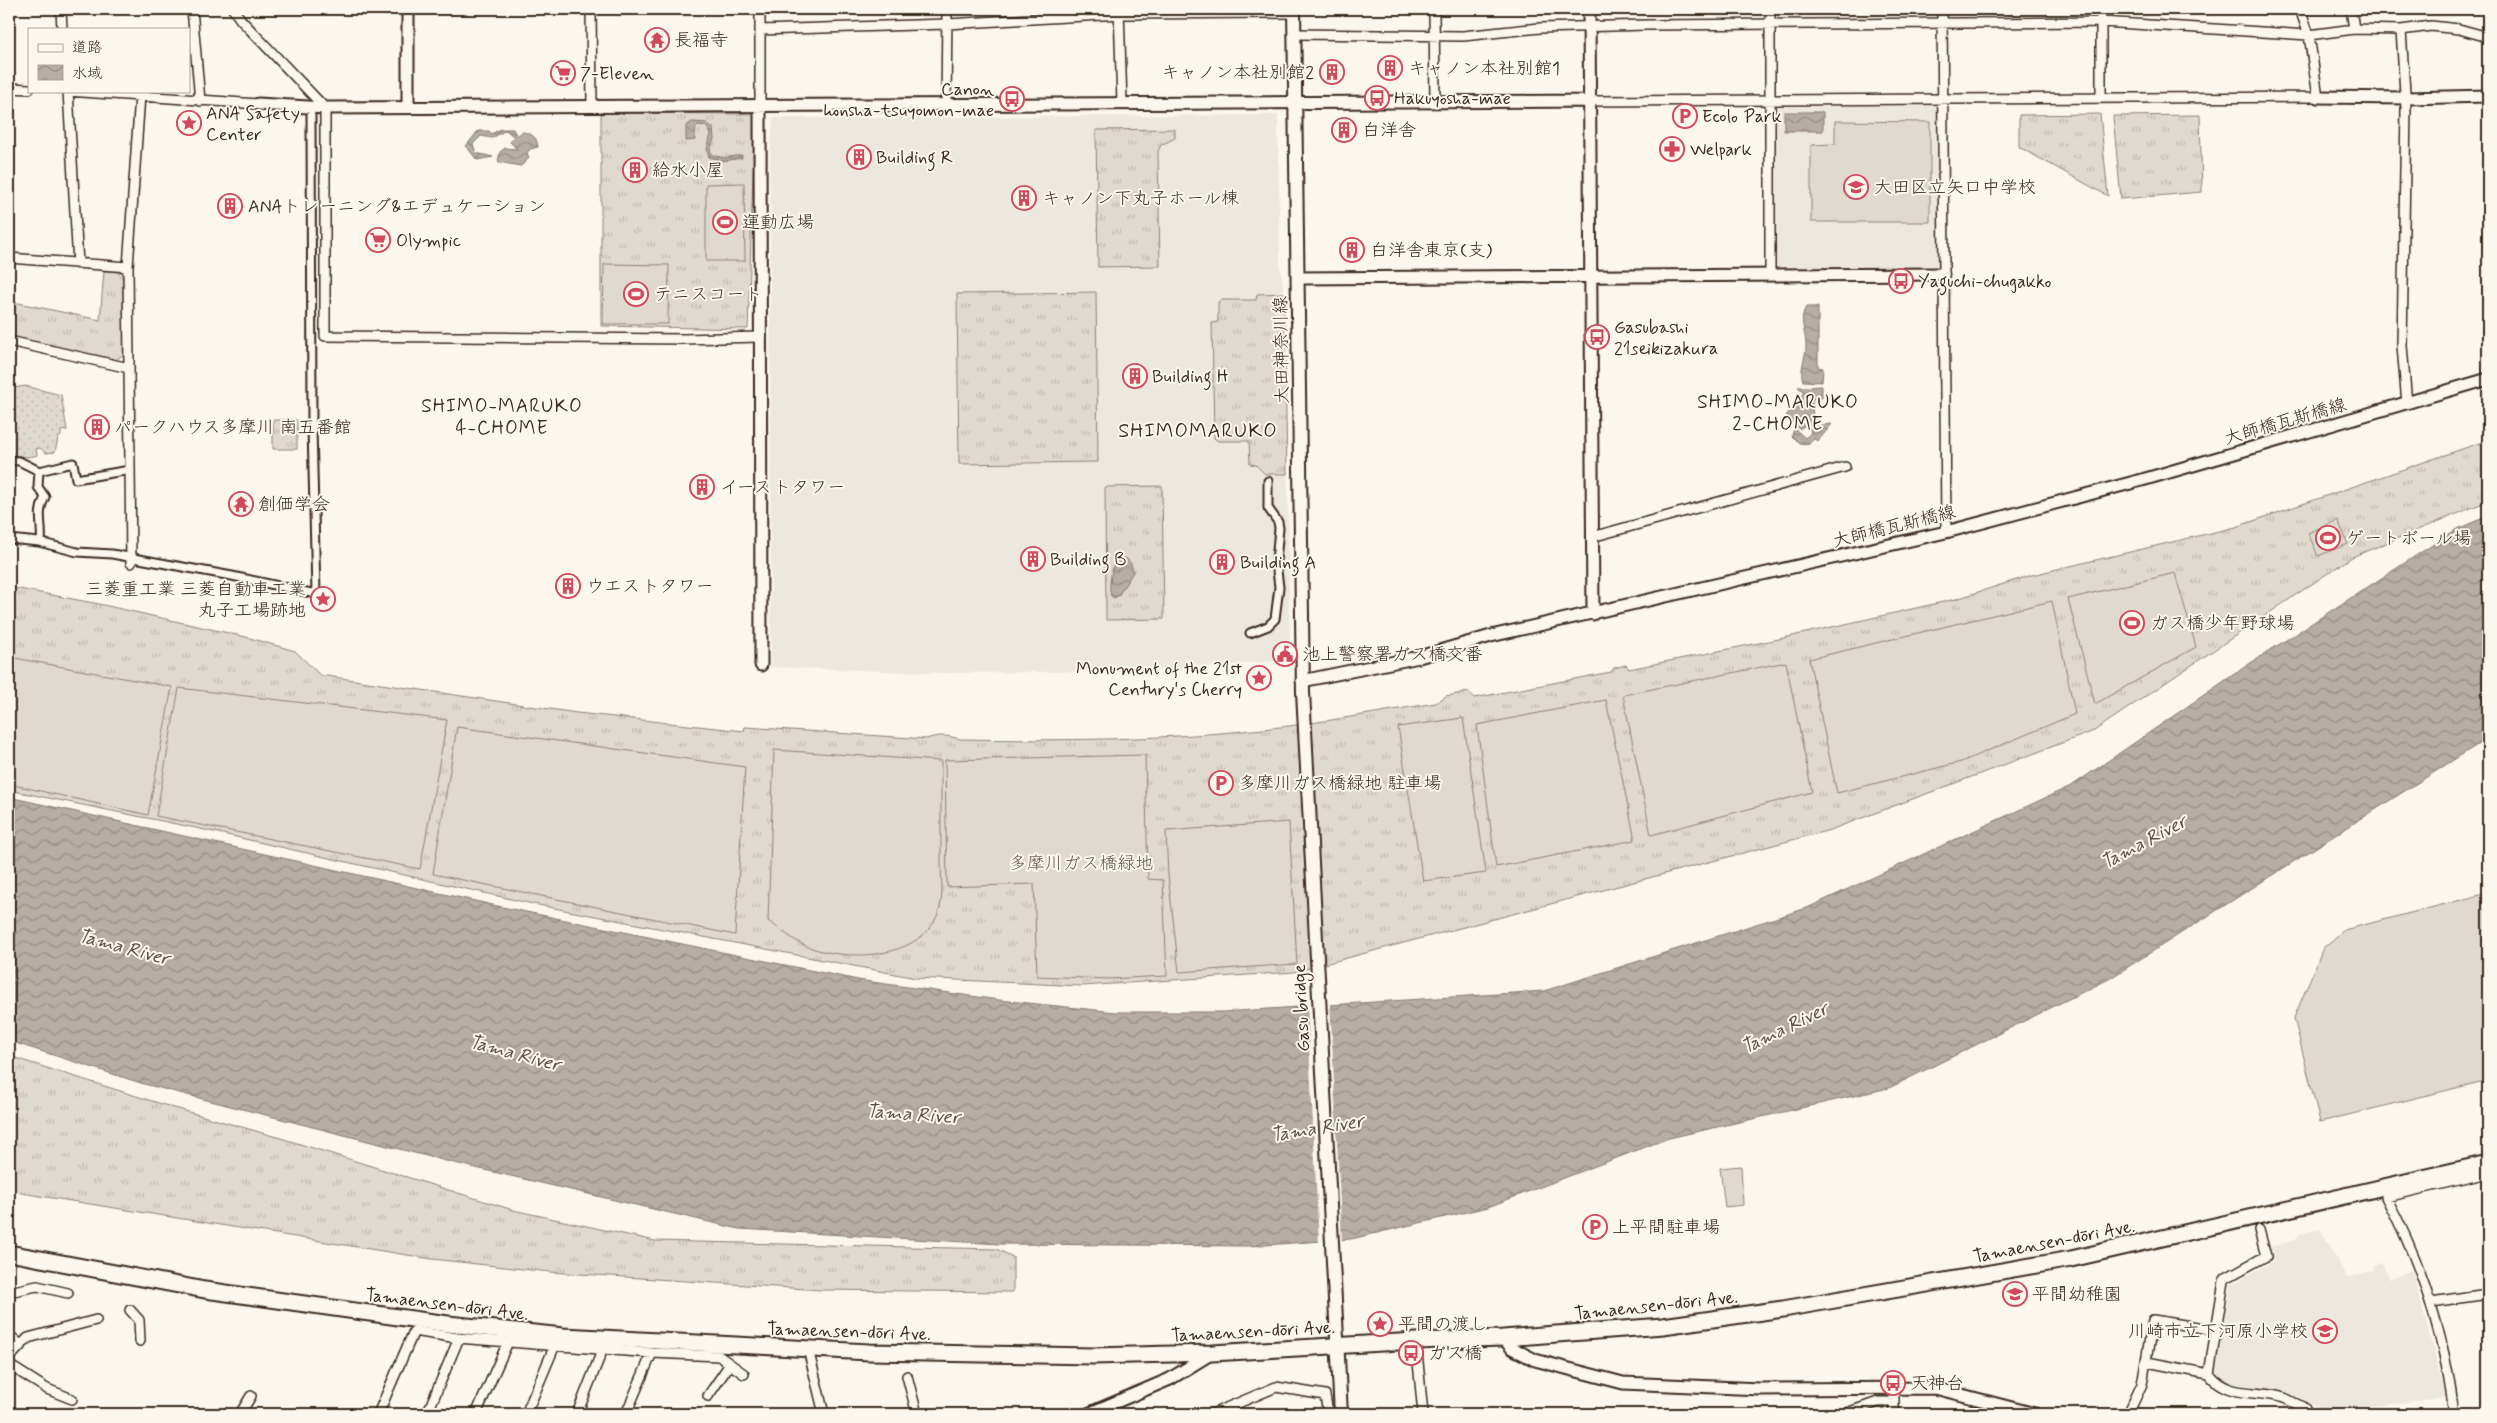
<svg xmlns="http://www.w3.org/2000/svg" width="2497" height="1423" font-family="Mynerve,'Klee One',sans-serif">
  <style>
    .built { fill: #ede8dd }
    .grass { fill: url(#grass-tufts); stroke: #8d8276 }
    .garden { fill: url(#garden-dots); stroke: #8d8276 }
    .pitch { fill: #dfd9ce; stroke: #8d8276 }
    .water { fill: url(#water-waves); stroke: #85796d }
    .pier { fill: #fbf7ec }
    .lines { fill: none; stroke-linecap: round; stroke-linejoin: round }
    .stream { stroke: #85796d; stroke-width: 3 }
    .pedestrian-casing { stroke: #3b2a1e; stroke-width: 11 }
    .minor-casing { stroke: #3b2a1e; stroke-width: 12 }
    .tertiary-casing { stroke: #3b2a1e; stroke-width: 15 }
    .secondary-casing { stroke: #3b2a1e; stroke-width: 16 }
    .primary-casing { stroke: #3b2a1e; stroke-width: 19 }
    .pedestrian { stroke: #fbf7ec; stroke-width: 7 }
    .minor { stroke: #fbf7ec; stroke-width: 9 }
    .tertiary { stroke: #fbf7ec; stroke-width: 11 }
    .secondary { stroke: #fbf7ec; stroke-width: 12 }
    .primary { stroke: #fbf7ec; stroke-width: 15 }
    .labels { text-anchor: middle; stroke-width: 4; stroke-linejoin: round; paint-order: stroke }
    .poi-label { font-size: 18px; fill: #3b2a1e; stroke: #fbf7ec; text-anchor: start }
    .street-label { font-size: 18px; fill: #3b2a1e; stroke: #fbf7ec }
    .park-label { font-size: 18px; fill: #64564a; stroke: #fbf7ec }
    .neighbourhood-label { font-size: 19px; letter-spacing: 1px; fill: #3b2a1e; stroke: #fbf7ec }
    .water-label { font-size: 19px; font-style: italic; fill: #605246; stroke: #fbf7ec }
    .quarter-label { font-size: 20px; letter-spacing: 1px; fill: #3b2a1e; stroke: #fbf7ec }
  </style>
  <defs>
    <pattern id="grass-tufts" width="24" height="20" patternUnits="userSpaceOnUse" patternTransform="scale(1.25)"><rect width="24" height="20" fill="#dfd9ce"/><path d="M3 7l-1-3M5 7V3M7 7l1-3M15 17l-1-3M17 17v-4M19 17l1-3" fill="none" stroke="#c0bab0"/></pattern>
    <pattern id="garden-dots" width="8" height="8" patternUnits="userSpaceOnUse" patternTransform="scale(1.25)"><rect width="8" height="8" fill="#dfd9ce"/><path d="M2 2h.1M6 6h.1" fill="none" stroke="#c0bab0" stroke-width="1.8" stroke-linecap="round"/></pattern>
    <pattern id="water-waves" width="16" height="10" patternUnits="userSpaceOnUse" patternTransform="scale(1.25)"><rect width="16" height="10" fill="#b6aea2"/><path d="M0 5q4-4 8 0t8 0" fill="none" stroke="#958e83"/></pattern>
  </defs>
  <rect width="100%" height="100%" fill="#fbf7ec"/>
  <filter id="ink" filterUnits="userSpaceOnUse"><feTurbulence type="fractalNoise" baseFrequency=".02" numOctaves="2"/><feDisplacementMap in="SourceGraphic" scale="10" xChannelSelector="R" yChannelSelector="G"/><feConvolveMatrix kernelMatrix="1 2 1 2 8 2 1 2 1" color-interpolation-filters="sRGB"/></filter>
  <g filter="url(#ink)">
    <!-- built -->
    <path class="built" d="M1938,105V268L1775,269L1773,107Z
      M1278,115L1280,265L1285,300L1290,647H1277V661L1151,671L944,673L771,667L770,157L773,118Z
      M2320,1229L2347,1278L2375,1270L2373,1266L2382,1262L2389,1279L2412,1270L2446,1397L2330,1412L2285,1392L2228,1383L2215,1372L2231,1285L2273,1261L2270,1247L2296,1240L2299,1234Z"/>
    <!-- grass -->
    <path class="grass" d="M601,113L755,114L748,329L601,326Z
      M2100,114L2108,196L2019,147V115Z
      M2200,115L2202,192L2121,199L2113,116Z
      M1175,129V138L1161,145L1158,151L1160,266L1098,267L1096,130Z
      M104,271L118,272L123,279L124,354L116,360L9,338V301L100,320Z
      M1096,292L1098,462L959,464L957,294Z
      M1284,293L1287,474H1265L1256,465L1250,464L1249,441H1218L1214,438L1212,323L1218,322V302L1221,300H1256L1257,294Z
      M273,420H297V449H273Z
      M2488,440V501L2352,557L2094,731L1830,830L1294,972L1082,986L916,978L533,904L196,828L9,790V587L99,604L246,637L295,651L320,675L577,713L744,731L745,727L926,739C938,735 947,735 960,739C1061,741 1162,740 1263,729C1321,723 1378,712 1436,703L1446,696L1469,692L1474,698L1611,672L1614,668L1626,665L1629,669L1779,639L1956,599L2032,575L2236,527Z
      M1162,486L1164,619L1106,620L1105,487Z
      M9,1056L171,1107L284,1139L513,1210L655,1241L996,1249L1013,1257V1292L821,1290L550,1272L432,1259L9,1191Z"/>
    <!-- garden -->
    <path class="garden" d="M25,386L61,395L67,430L61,431V436L58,438L55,452L46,453L40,448L36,449L37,455C26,459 20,455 9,455V389Z"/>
    <!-- pitch -->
    <path class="pitch" d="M1835,121L1930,122V222H1811V145L1835,144Z
      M744,183L745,261H706V184Z
      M604,264L669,265L668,324H603Z
      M2338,520L2348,544L2318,556L2308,533Z
      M2175,573L2196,647L2095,704L2068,599Z
      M2052,601L2075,714L1961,762L1837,793L1809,659Z
      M9,657L172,687L148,815L9,784Z
      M1786,662L1812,792L1651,835L1623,695Z
      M179,688L447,720L420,869L156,816Z
      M1606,700L1635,840L1496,867L1477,725Z
      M1463,718L1486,873L1423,881L1398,727Z
      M457,727L745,767L735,935L433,874Z
      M774,750L941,761C941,794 941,827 941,860C941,874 943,889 941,902C932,960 848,963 806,946C793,940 780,929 768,921Z
      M1145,755L1148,879L1163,880L1167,976L1107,979L1037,976L1034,884L947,887L945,760Z
      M1289,822L1297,964L1179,972L1168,875L1166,831Z
      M2488,893V1080L2320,1122L2294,1018L2323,948L2344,930Z
      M1741,1166L1743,1205L1725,1207L1720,1168Z"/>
    <!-- water -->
    <path class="water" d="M1784,112H1823V131H1784Z
      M692,122L707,123L713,128L714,139L710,150L712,155L724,158L742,155V158L723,161L709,157L707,149L711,134L706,126L698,125L695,130V140L686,141V126Z
      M501,129H513L517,136L522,132C532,133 537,137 538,147L530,149L527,153L529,158L521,166L498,162L500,152L505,148L517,149L510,142L514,137L506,130L492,138L481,136L473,144L476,153L493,157L477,160L466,146L478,131H489L491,134Z
      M1806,307H1818V367L1823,368L1822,382L1803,381C1799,369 1806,358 1806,346C1806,332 1798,320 1806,307Z
      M1822,386V398L1812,399L1813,426L1832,424L1818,441L1814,439L1808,444L1799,443L1792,436L1794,428L1805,438L1810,434L1811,430L1804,426L1799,429L1786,416L1804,392L1798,387Z
      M2488,516V738L2109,979L1889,1088L1669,1138L1488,1207L1351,1239L1250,1246L1000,1244L739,1229L446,1161L144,1084L9,1041V797L502,907L858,980L999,1000L1116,1012H1222L1544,991L1807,908L2073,785L2249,664L2457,529Z
      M1117,558C1127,556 1132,562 1133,572L1118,596L1114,598L1111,596C1108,588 1112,562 1117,558Z"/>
    <!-- pier -->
    <path class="pier" d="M1330,1002L1342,1242L1319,1244L1307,1004Z"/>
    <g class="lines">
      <!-- stream -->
      <path class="stream" d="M2309,1412L2318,1414"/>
      <defs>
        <path id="pedestrian" d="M9,460L19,461L39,471L73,463L76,479L130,470
          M39,471L38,487L45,497C36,514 43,524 41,542
          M9,539L39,542L77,552L112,554L232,576L316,594L312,427L311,115
          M1250,633L1268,626L1275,619L1279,587L1276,562L1279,528L1278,522L1268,508V481"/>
        <path id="minor" d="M61,9L62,29
          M192,9L200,101
          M233,9L241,20L325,108V336L683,339L760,337
          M591,9L592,106
          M1119,9L1122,104
          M1434,9L1435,103
          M1942,9L1946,532
          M2351,9L2354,29
          M760,30L947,24L1120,14L1294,13
          M2401,30L2406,108L2402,346L2407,404
          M1295,34L1463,36L1540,28L1647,25L2101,22L2309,35L2354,29L2401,30L2431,26L2459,29L2488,37
          M9,88L29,89
          M67,91L258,104
          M68,91L78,264
          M2101,98V9
          M1589,101L2318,97L2309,35L2300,9
          M760,105V9
          M946,105L947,9
          M9,258L128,267
          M1770,275V9
          M9,341L129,368
          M1592,537L1845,467
          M131,563L128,267L140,95
          M9,1292L37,1286L68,1293
          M2431,1302L2488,1294
          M130,1310L139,1320L140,1341
          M9,1335L21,1345
          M1416,1341L1423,1414
          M808,1349L824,1414
          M652,1353L719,1356L744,1374
          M9,1358L28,1338L96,1320
          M2147,1362L2209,1374C2228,1399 2258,1389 2284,1398C2291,1401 2298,1405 2305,1408
          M9,1365L47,1389L72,1399
          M2209,1374L2224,1281L2226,1278L2266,1256L2259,1230
          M907,1376L917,1414
          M1894,1387V1414
          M708,1396L730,1364
          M240,1414L251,1396
          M378,1414L414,1331L457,1338L652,1353L626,1414
          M427,1414L459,1338
          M476,1414L508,1342
          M526,1414L555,1345
          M577,1414L604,1346
          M1212,1414L1276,1387L1325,1395L1328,1414
          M1844,1414L1878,1402H1894
          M2128,1414L2142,1384L2153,1320L2216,1330
          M2454,1414C2445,1339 2422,1264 2386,1197L2488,1173"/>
        <path id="tertiary" d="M408,9V107
          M1589,9L1593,614
          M2318,97L2406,98L2488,96
          M258,104L325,108L1589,101
          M760,105L761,665
          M1298,278L1943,274
          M1302,681L1419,657L1491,636L1946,532L2142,480L2488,379
          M1503,1338L1512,1348L1535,1360L1623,1383L1760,1389L1935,1388L2035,1414
          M9,1412L13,1414
          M1088,1414L1170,1379L1212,1353"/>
        <path id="secondary" d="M1294,9L1303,692L1341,1414"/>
        <path id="primary" d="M9,1253L205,1290L448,1324L563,1336L869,1352L1093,1356L1212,1353L1416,1341L1503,1338L1663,1326L1783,1309L2071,1259L2488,1163"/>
      </defs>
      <!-- pedestrian casing -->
      <use href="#pedestrian" class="pedestrian-casing"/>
      <!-- minor casing -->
      <use href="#minor" class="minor-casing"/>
      <!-- tertiary casing -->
      <use href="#tertiary" class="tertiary-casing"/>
      <!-- secondary casing -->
      <use href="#secondary" class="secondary-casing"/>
      <!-- primary casing -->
      <use href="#primary" class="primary-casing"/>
      <!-- pedestrian -->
      <use href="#pedestrian" class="pedestrian"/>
      <!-- minor -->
      <use href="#minor" class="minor"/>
      <!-- tertiary -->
      <use href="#tertiary" class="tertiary"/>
      <!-- secondary -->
      <use href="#secondary" class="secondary"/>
      <!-- primary -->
      <use href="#primary" class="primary"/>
    </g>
  </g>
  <!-- icons -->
  <defs>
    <symbol id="temple-ring" viewBox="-11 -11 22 22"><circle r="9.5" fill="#fbf7ec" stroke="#d1495b" stroke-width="1.5"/><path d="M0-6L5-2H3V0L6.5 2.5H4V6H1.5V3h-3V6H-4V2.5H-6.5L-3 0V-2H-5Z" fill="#d1495b"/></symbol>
    <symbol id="building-ring" viewBox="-11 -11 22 22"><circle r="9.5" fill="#fbf7ec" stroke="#d1495b" stroke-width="1.5"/><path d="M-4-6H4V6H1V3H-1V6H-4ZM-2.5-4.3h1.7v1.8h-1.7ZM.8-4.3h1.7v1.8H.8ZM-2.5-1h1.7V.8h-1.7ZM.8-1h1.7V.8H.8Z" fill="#d1495b"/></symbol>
    <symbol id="supermarket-ring" viewBox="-11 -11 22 22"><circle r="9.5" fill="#fbf7ec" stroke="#d1495b" stroke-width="1.5"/><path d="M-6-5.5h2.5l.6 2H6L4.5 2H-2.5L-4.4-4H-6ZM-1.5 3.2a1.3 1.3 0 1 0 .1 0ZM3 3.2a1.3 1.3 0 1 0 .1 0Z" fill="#d1495b"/></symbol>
    <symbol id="bus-ring" viewBox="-11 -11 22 22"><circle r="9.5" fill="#fbf7ec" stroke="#d1495b" stroke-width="1.5"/><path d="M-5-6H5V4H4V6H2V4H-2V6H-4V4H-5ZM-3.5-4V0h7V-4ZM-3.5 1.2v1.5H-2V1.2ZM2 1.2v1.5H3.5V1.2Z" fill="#d1495b"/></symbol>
    <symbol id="parking-ring" viewBox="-11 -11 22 22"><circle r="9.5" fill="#fbf7ec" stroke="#d1495b" stroke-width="1.5"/><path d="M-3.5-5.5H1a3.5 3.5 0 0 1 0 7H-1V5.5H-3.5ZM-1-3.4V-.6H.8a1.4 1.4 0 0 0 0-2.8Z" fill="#d1495b"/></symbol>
    <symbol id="sight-ring" viewBox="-11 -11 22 22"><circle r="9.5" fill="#fbf7ec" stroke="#d1495b" stroke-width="1.5"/><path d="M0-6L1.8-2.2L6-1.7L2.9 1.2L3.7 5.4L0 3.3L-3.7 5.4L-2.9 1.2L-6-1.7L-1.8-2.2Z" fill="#d1495b"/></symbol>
    <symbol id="pharmacy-ring" viewBox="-11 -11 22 22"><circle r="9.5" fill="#fbf7ec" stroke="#d1495b" stroke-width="1.5"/><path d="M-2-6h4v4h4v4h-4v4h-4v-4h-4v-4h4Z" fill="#d1495b"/></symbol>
    <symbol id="school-ring" viewBox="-11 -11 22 22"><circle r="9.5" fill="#fbf7ec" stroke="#d1495b" stroke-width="1.5"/><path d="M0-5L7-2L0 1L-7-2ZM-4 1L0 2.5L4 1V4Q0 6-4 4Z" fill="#d1495b"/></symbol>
    <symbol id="stadium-ring" viewBox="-11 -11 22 22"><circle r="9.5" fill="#fbf7ec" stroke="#d1495b" stroke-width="1.5"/><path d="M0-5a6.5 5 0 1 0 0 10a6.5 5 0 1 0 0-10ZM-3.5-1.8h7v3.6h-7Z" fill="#d1495b"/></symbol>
    <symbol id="civic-ring" viewBox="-11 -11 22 22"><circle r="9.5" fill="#fbf7ec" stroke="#d1495b" stroke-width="1.5"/><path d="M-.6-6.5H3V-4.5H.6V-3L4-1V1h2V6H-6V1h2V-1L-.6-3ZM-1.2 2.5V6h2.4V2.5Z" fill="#d1495b"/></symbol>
  </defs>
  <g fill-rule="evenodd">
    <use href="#temple-ring" x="643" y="26" width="28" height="28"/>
    <use href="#building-ring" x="1376" y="54" width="28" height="28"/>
    <use href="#building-ring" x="1318" y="58" width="28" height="28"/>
    <use href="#supermarket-ring" x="549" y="59" width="28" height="28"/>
    <use href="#bus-ring" x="1363" y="84" width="28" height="28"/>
    <use href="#bus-ring" x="998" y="85" width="28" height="28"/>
    <use href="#parking-ring" x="1671" y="102" width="28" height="28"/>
    <use href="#sight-ring" x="175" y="109" width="28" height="28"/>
    <use href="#building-ring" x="1330" y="116" width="28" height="28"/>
    <use href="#pharmacy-ring" x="1658" y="135" width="28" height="28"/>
    <use href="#building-ring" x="845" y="143" width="28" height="28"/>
    <use href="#building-ring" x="621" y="156" width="28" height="28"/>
    <use href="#school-ring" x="1842" y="173" width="28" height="28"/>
    <use href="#building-ring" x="1010" y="184" width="28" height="28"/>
    <use href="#building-ring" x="216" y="192" width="28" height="28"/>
    <use href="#stadium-ring" x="711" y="208" width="28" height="28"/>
    <use href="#supermarket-ring" x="364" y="226" width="28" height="28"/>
    <use href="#building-ring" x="1338" y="236" width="28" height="28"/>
    <use href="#bus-ring" x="1887" y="267" width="28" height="28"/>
    <use href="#stadium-ring" x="622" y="280" width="28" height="28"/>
    <use href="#bus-ring" x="1583" y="323" width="28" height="28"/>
    <use href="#building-ring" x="1121" y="362" width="28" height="28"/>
    <use href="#building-ring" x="83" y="413" width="28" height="28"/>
    <use href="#building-ring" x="688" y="473" width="28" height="28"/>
    <use href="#temple-ring" x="227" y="490" width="28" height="28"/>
    <use href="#stadium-ring" x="2314" y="524" width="28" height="28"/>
    <use href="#building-ring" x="1019" y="545" width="28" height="28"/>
    <use href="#building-ring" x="1208" y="548" width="28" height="28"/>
    <use href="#building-ring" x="554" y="572" width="28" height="28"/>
    <use href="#sight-ring" x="309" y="585" width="28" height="28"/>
    <use href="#stadium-ring" x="2118" y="609" width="28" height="28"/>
    <use href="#civic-ring" x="1271" y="640" width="28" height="28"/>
    <use href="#sight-ring" x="1245" y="664" width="28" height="28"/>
    <use href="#parking-ring" x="1207" y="769" width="28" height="28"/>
    <use href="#parking-ring" x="1581" y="1213" width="28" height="28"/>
    <use href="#school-ring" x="2001" y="1280" width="28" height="28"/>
    <use href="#sight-ring" x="1366" y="1310" width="28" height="28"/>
    <use href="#school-ring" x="2311" y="1317" width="28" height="28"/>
    <use href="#bus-ring" x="1397" y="1339" width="28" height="28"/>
    <use href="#bus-ring" x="1879" y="1369" width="28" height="28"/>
  </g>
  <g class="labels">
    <!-- poi labels -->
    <g class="poi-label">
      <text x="674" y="46">長福寺</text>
      <text x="1408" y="74">キャノン本社別館1</text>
      <text x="1314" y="78" text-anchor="end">キャノン本社別館2</text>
      <text x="580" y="79">7-Eleven</text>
      <text x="994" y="95" text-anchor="end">Canon<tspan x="994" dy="21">honsha-tsuyomon-mae</tspan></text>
      <text x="1394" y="104">Hakuyosha-mae</text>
      <text x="206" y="119">ANA Safety<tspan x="206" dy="21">Center</tspan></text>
      <text x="1702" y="122">Ecolo Park</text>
      <text x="1362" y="136">白洋舎</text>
      <text x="1690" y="155">Welpark</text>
      <text x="876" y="163">Building R</text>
      <text x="652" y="176">給水小屋</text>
      <text x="1874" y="193">大田区立矢口中学校</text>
      <text x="1042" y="204">キャノン下丸子ホール棟</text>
      <text x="248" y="212">ANAトレーニング&amp;エデュケーション</text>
      <text x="742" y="228">運動広場</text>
      <text x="396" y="246">Olympic</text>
      <text x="1370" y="256">白洋舎東京(支)</text>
      <text x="1918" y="287">Yaguchi-chugakko</text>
      <text x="654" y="300">テニスコート</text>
      <text x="1614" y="333">Gasubashi<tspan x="1614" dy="21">21seikizakura</tspan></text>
      <text x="1152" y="382">Building H</text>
      <text x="114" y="433">パークハウス多摩川 南五番館</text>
      <text x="720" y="493">イーストタワー</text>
      <text x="258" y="510">創価学会</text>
      <text x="2346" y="544">ゲートボール場</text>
      <text x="1050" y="565">Building B</text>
      <text x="1240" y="568">Building A</text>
      <text x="586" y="592">ウエストタワー</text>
      <text x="306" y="595" text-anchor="end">三菱重工業 三菱自動車工業<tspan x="306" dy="21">丸子工場跡地</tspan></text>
      <text x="2150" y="629">ガス橋少年野球場</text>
      <text x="1302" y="660">池上警察署ガス橋交番</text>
      <text x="1242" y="674" text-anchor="end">Monument of the 21st<tspan x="1242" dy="21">Century's Cherry</tspan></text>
      <text x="1238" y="789">多摩川ガス橋緑地 駐車場</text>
      <text x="1612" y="1233">上平間駐車場</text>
      <text x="2032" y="1300">平間幼稚園</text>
      <text x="1398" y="1330">平間の渡し</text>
      <text x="2308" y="1337" text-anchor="end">川崎市立下河原小学校</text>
      <text x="1428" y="1359">ガス橋</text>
      <text x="1910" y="1389">天神台</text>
    </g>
    <!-- street labels -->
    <g class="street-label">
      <text transform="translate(1281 350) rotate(-91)" y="6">大田神奈川線</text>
      <text transform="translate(2285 421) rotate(-16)" y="6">大師橋瓦斯橋線</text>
      <text transform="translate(1894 526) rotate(-14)" y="6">大師橋瓦斯橋線</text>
      <text transform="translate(1301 1008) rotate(-93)" y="6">Gasu bridge</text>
      <text transform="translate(2054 1241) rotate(-11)" y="6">Tamaensen-dōri Ave.</text>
      <text transform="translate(447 1304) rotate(7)" y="6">Tamaensen-dōri Ave.</text>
      <text transform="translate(1656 1305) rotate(-6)" y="6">Tamaensen-dōri Ave.</text>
      <text transform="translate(849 1331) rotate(2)" y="6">Tamaensen-dōri Ave.</text>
      <text transform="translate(1253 1331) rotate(-3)" y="6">Tamaensen-dōri Ave.</text>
    </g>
    <!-- park labels -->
    <g class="park-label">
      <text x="1081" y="869">多摩川ガス橋緑地</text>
    </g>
    <!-- neighbourhood labels -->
    <g class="neighbourhood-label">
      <text x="1778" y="408">SHIMO-MARUKO<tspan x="1778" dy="22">2-CHOME</tspan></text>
      <text x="502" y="412">SHIMO-MARUKO<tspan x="502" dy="22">4-CHOME</tspan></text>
    </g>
    <!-- water labels -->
    <g class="water-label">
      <text transform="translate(2143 841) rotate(-28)" y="7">Tama River</text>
      <text transform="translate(124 946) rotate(15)" y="7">Tama River</text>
      <text transform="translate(1784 1027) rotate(-26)" y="7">Tama River</text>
      <text transform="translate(515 1052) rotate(15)" y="7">Tama River</text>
      <text transform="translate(913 1113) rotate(4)" y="7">Tama River</text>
      <text transform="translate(1317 1127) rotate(-9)" y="7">Tama River</text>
    </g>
    <!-- quarter labels -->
    <g class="quarter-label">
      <text x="1198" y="437">SHIMOMARUKO</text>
    </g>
  </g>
  <!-- margin -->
  <rect width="2497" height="1423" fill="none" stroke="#fbf7ec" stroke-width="30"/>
  <rect x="15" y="15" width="2467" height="1393" fill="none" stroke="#3b2a1e" stroke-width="2" filter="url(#ink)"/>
  <!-- legend -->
  <rect x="28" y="28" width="162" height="65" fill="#fbf7ec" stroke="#aea59a"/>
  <rect x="38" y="44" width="25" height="8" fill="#fbf7ec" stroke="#aea59a"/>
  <text x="72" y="52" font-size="15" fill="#3b2a1e">道路</text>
  <rect x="38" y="65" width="25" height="15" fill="url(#water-waves)" stroke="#aea59a"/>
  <text x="72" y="78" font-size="15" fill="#3b2a1e">水域</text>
</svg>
